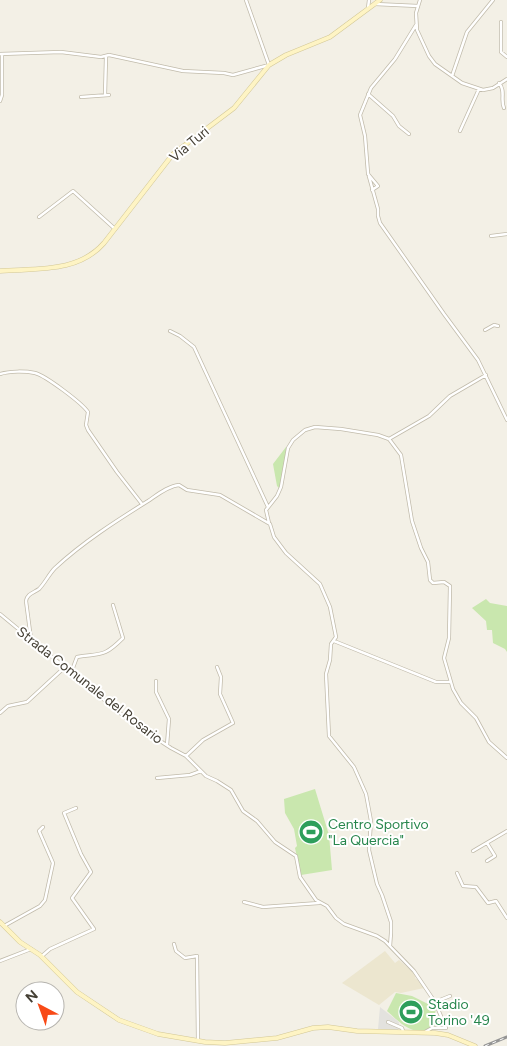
<svg xmlns="http://www.w3.org/2000/svg" width="507" height="1046" font-family="Figtree,sans-serif">
  <style>
    .education { fill: #ece6cf }
    .green { fill: #c9e7ae }
    .parking { fill: #e3e2de }
    .lines { fill: none; stroke-linecap: round; stroke-linejoin: round }
    .street-casing { stroke: #c1bbab; stroke-width: 4 }
    .secondary-casing { stroke: #d2c796; stroke-width: 5 }
    .street { stroke: #fff; stroke-width: 2.5 }
    .secondary { stroke: #fef4c4; stroke-width: 4 }
    .rail-casing { stroke: #959595; stroke-width: 3 }
    .rail { stroke: #fff; stroke-width: 1; stroke-dasharray: 4; stroke-linecap: butt }
    .labels { text-anchor: middle; stroke-width: 4; stroke-linejoin: round; paint-order: stroke }
    .street-label { font-size: 14px; fill: #454035; stroke: #fff }
    .leisure-label { font-size: 14px; fill: #27864d; stroke: #fff; text-anchor: start }
  </style>
  <rect width="100%" height="100%" fill="#f3f0e6"/>
  <!-- education -->
  <path class="education" d="M385,951L395,963L399,960L416,975L415,978L418,980L424,988L401,993L395,992L379,1005L342,983Z"/>
  <!-- green -->
  <path class="green" d="M286,447L288,449L280,489L277,486L273,464Z
    M486,599L490,603L507,606V652L505,649L493,643L492,630H487L486,621L472,608Z
    M315,789L329,835L332,870L301,875L295,848L297,846L294,829L285,813L284,799Z
    M396,993L412,996L428,1004L436,1010L435,1013L441,1021L437,1027C430,1027 428,1030 422,1031C408,1032 396,1019 387,1011Z"/>
  <!-- parking -->
  <path class="parking" d="M380,1007L399,1022L398,1030L378,1029Z"/>
  <g class="lines">
    <defs>
      <path id="street" d="M420,0L416,13L417,30L429,56L435,64L462,83L483,90L493,88L507,79
        M375,4L418,6
        M368,8L369,0
        M501,22V52L507,57
        M416,25L395,59L371,88L360,115L365,136L368,173L378,209V216L380,223L444,314L478,360L507,420
        M0,54L61,52L101,57L109,55L183,71L224,73L233,75L269,65L246,0
        M452,76L467,32L493,0
        M499,83C506,91 500,100 504,108
        M368,94L393,116L399,126L409,134
        M105,95L106,57
        M81,97L109,95
        M0,101L2,95V54
        M460,131L479,89
        M368,174L378,186L372,190
        M39,217L73,191L115,229
        M491,236L507,234
        M485,330L494,325L498,326
        M170,331L180,336L194,347L268,507
        M0,374C10,371 25,371 35,373C46,376 82,403 88,412L86,425L88,430L117,472L142,504
        M389,439L401,455L412,521L421,548L428,562L430,580L433,583L444,582L450,586L449,638L444,658L453,689L461,703L476,718L489,742L507,758
        M269,523L266,510L277,496L281,487L288,448L293,440L305,430L315,427L341,429L378,435L389,439L429,416L450,396L486,375
        M0,614L131,722L171,748L186,756L206,776L217,781L231,790L243,811L257,821L275,842L296,856L300,877L316,900L327,906L336,918L344,924L377,936L385,941L414,971L435,1002L446,1028H432L425,1032
        M31,639L26,601C27,594 33,593 39,589C45,583 49,574 55,568C83,542 116,521 148,501C157,495 168,486 179,485L187,490L220,495L270,524L274,537L286,553L320,584L330,607L336,637L331,644L330,660L326,674L329,736L354,767L366,794L371,821L369,850L377,884L382,895L391,922V933L390,946
        M334,641L436,682H451
        M71,673L77,657C101,653 103,658 123,638L113,605
        M156,681V692L169,719L167,745
        M0,713L8,706L27,702L65,667
        M186,756L203,740L233,723L220,694L221,677L217,667
        M157,778L190,775L201,771
        M487,843L495,856L487,861
        M473,851L507,831
        M457,873L463,886L476,887L488,903L496,901L507,918
        M244,902L263,907L319,903
        M4,926L40,906L45,900L53,863L39,831L43,827
        M174,944L176,951L185,958L197,956L198,1041
        M42,956L50,949L94,929L72,898L91,872L81,854L64,813L76,808
        M0,961L31,949
        M435,1002L450,996
        M388,1022L402,1028L403,1031"/>
      <path id="secondary" d="M0,271C37,268 78,273 104,243L173,154L234,108L269,65L286,55L330,37L380,0
        M0,922L20,942L40,955L77,992L119,1020L158,1034L205,1042L225,1043L277,1038L313,1028L328,1027L357,1031L435,1033L448,1035L475,1046"/>
    </defs>
    <!-- street casing -->
    <use href="#street" class="street-casing"/>
    <!-- secondary casing -->
    <use href="#secondary" class="secondary-casing"/>
    <!-- street -->
    <use href="#street" class="street"/>
    <!-- secondary -->
    <use href="#secondary" class="secondary"/>
    <defs>
      <path id="rail" d="M485,1046L507,1037"/>
    </defs>
    <!-- rail casing -->
    <use href="#rail" class="rail-casing"/>
    <!-- rail -->
    <use href="#rail" class="rail"/>
  </g>
  <!-- icons -->
  <defs>
    <symbol id="stadium-disc" viewBox="-11 -11 22 22"><circle r="9.5" fill="#2e9e5b" stroke="#fff"/><path d="M0-5a6.5 5 0 1 0 0 10a6.5 5 0 1 0 0-10ZM-3.5-1.8h7v3.6h-7Z" fill="#fff"/></symbol>
  </defs>
  <g fill-rule="evenodd">
    <use href="#stadium-disc" x="297" y="818" width="28" height="28"/>
    <use href="#stadium-disc" x="397" y="998" width="28" height="28"/>
  </g>
  <g class="labels">
    <!-- street labels -->
    <g class="street-label">
      <text transform="translate(189 144) rotate(-40)" y="5">Via Turi</text>
      <text transform="translate(90 685) rotate(38)" y="5">Strada Comunale del Rosario</text>
    </g>
    <!-- leisure labels -->
    <g class="leisure-label">
      <text x="328" y="829">Centro Sportivo<tspan x="328" dy="16">"La Quercia"</tspan></text>
      <text x="428" y="1009">Stadio<tspan x="428" dy="16">Torino '49</tspan></text>
    </g>
  </g>
  <!-- north arrow -->
  <g transform="translate(40 1006) rotate(319)"><circle r="24" fill="#ffffff" stroke="#b5b3ae"/>
  <path d="M0-4L9 19L0 12L-9 19Z" fill="#f84a17"/>
  <text y="-8" font-size="14" font-weight="bold" text-anchor="middle" fill="#454035">N</text>
  </g>
</svg>
